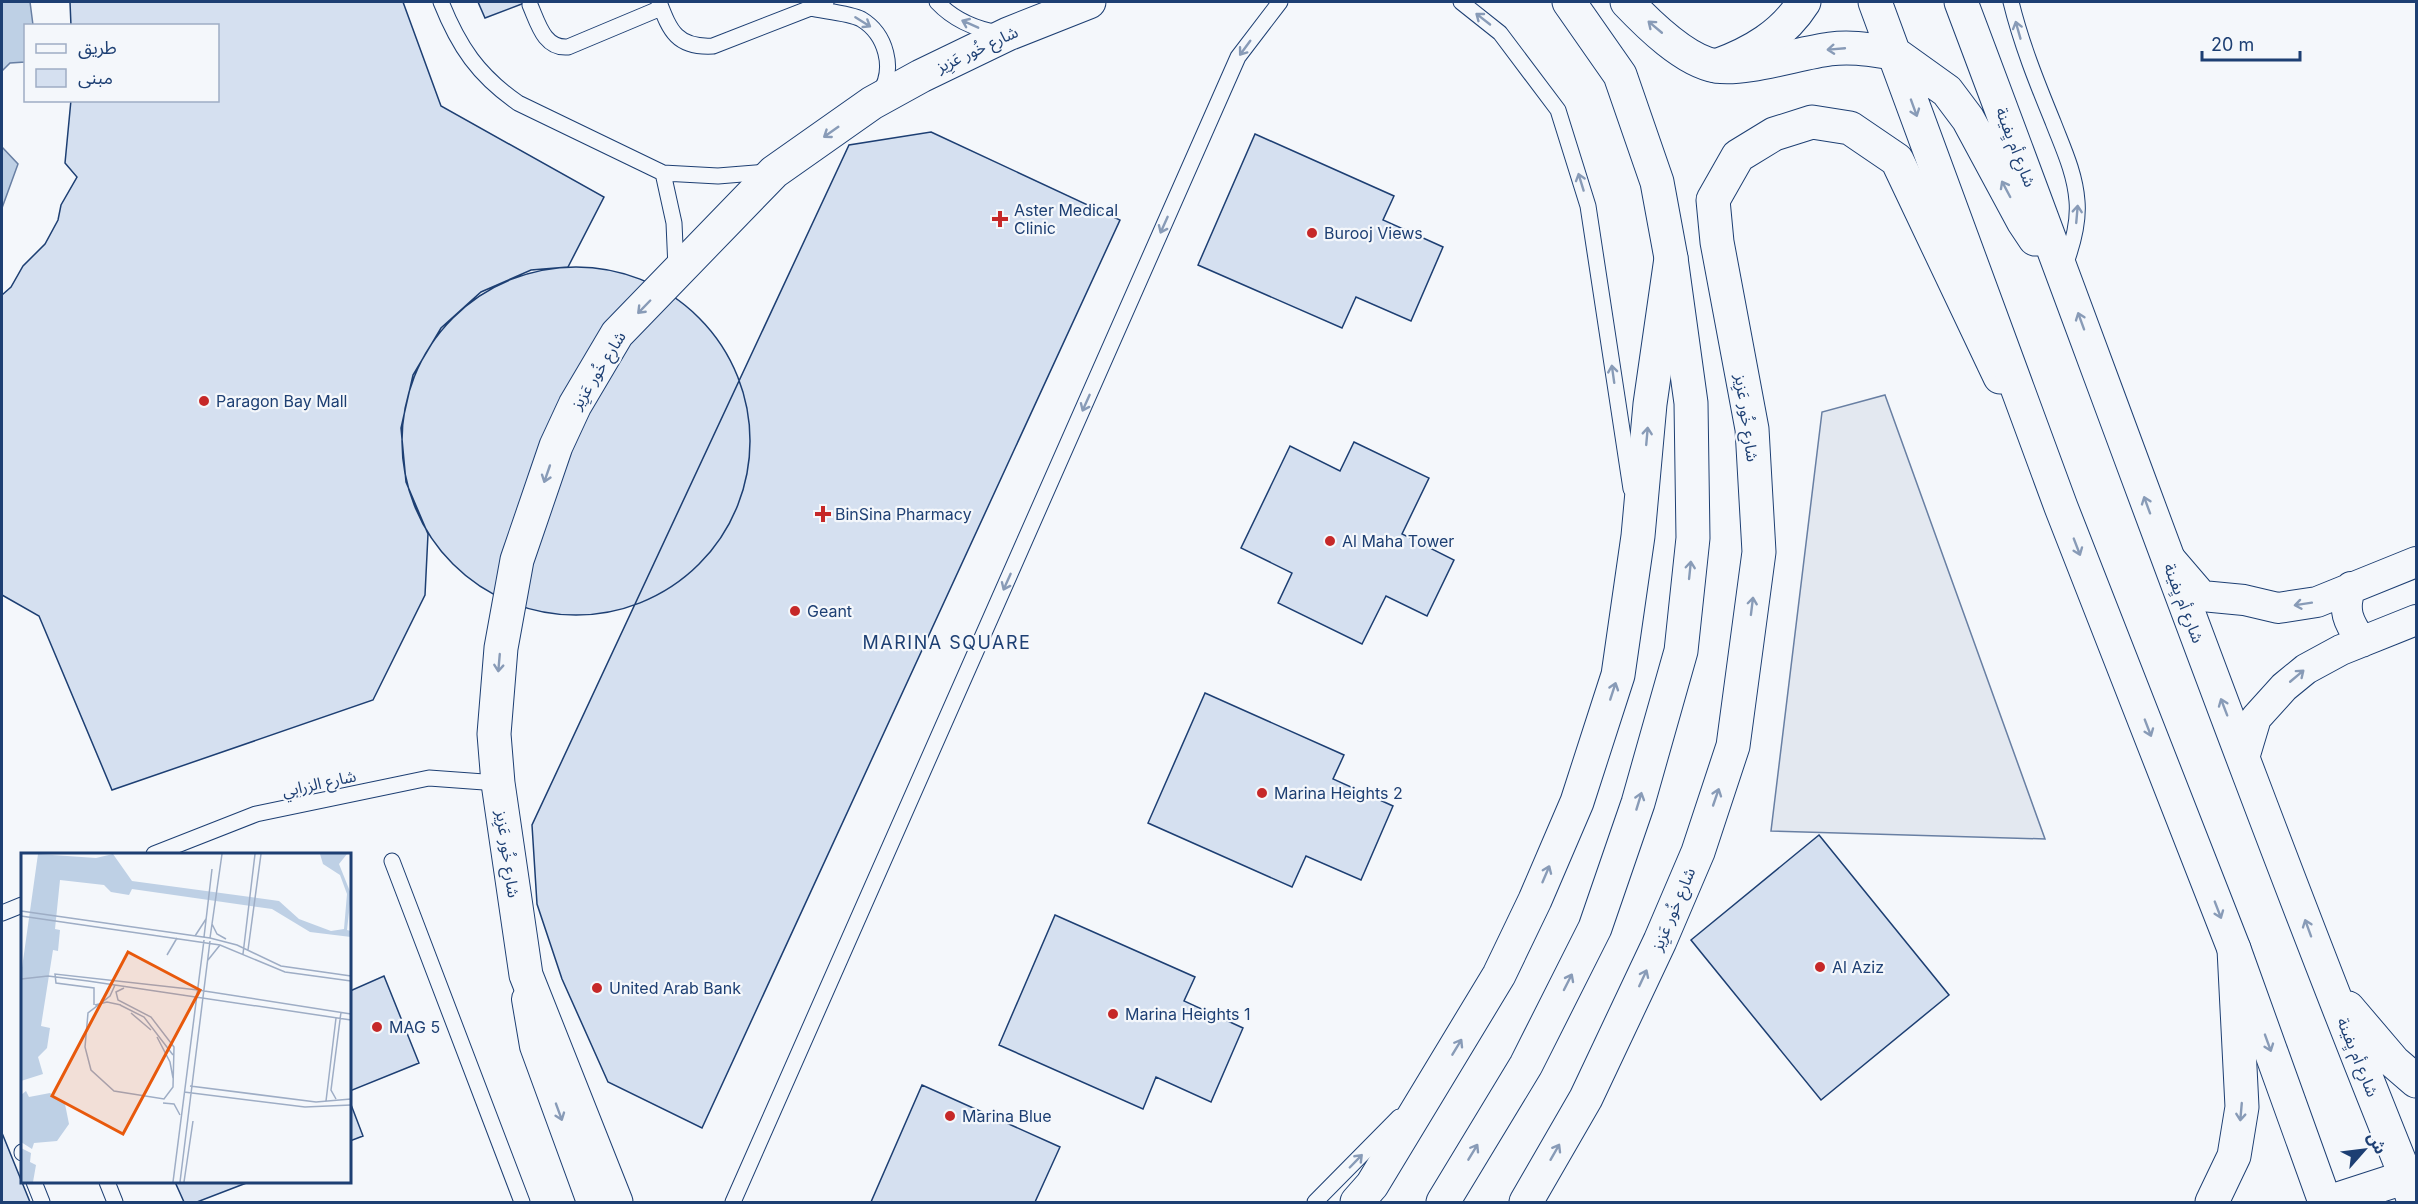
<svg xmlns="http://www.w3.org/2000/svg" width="2418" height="1204" font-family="Inter,'Noto Sans Arabic',sans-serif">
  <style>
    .parking { fill: #e3e8f0; stroke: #687fa3; stroke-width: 1.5 }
    .water { fill: #bed0e5; stroke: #687fa3; stroke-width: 1.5 }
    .building { fill: #d5e0f0; stroke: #1d3f73; stroke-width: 1.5 }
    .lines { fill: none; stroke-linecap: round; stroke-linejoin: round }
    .service-casing { stroke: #1d3f73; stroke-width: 17 }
    .minor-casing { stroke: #1d3f73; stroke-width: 32 }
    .tertiary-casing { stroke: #1d3f73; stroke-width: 35 }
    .secondary-casing { stroke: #1d3f73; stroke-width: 35 }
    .primary-casing { stroke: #1d3f73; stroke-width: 35 }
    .service { stroke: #f4f7fb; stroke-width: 15 }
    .minor { stroke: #f4f7fb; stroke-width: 30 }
    .tertiary { stroke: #f4f7fb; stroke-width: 33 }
    .secondary { stroke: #f4f7fb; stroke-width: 33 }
    .primary { stroke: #f4f7fb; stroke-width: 33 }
    .oneway { stroke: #889bb7 }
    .poi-dot { fill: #c62828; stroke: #f4f7fb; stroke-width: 2 }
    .labels { text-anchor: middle; stroke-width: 4.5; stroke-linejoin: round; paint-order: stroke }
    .street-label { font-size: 16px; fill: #1d3f73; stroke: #f4f7fb }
    .poi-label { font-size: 16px; fill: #1d3f73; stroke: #f4f7fb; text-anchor: start }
    .neighbourhood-label { font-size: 18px; letter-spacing: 1.5px; fill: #1d3f73; stroke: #f4f7fb }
    .inset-road { fill: none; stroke: #9eadc5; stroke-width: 1.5 }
    .view { fill: #e8590c; fill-opacity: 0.15; stroke: #e8590c; stroke-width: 3 }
    .inset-edge { fill: none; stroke: #1d3f73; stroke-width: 3 }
  </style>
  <rect width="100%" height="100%" fill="#f4f7fb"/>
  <!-- parking -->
  <path class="parking" d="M1885,395L2045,839L1771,831L1822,412Z"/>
  <!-- water -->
  <path class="water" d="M2,2H30L33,25L26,26L25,62L10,63L2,71Z
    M2,147L18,164L2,208Z"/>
  <!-- building -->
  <path class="building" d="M70,2H403L441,106L604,197L568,267L531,270L481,292L441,328L413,375L401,428L406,482L428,534L425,595L373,700L112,790L39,616L2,595V295L11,287L23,266L45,244L58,220L61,205L77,177L65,163L71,100H218V26H71Z
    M478,2H527L485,18Z
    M931,132L1120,220L702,1128L608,1082L562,979L537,904L532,825L849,145Z
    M1255,134L1394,196L1383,220L1443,247L1411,321L1356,297L1342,328L1198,265Z
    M402 441a174 174 0 1 1 348 0a174 174 0 1 1-348 0Z
    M1354,442L1429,478L1402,534L1454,560L1427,616L1386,596L1362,644L1278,603L1292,573L1241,548L1290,446L1340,471Z
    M1205,693L1344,755L1333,779L1393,806L1361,880L1306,856L1292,887L1148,823Z
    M1819,835L1949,995L1821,1100L1691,940Z
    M1055,915L1195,977L1184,1001L1243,1028L1211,1102L1156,1077L1143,1109L999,1045Z
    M384,976L419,1063L350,1091V991Z
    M922,1085L1060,1147L1035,1202H871Z
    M350,1102L363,1136L350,1141Z
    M2,1133L30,1202H2Z
    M175,1182H249L197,1202H184Z"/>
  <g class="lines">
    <defs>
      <path id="service" d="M441,2C459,47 478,75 518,103L663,173L718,176L767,172
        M659,2C670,31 677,48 713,46L826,2
        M937,2C953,19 975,29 999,33
        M1461,2L1500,33L1558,110L1588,206L1631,489
        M2011,2C2021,43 2037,83 2053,122C2063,148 2075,173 2077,201C2079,223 2072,247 2064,268
        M530,5C538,23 544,49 568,47L661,8
        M810,8C823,11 850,13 861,19C886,34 896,69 879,94
        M663,173L674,223L676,268
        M154,854L256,814L429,778L498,783
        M392,861L522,1202
        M2,913L22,905
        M22,1152V1153
        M34,1182L42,1202
        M107,1182L115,1202
        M733,1202L1238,57L1280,2
        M1315,1202L1399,1117"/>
      <path id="minor" d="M2172,561L2202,596L2244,600L2278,608L2317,602L2416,562
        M2351,587C2342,610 2348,622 2362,642
        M2244,758L2256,718L2284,687L2306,669L2341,650L2416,620
        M527,999L535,1046L592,1202"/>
      <path id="tertiary" d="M1627,2C1648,24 1685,61 1716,66C1744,71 1799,53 1830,49C1852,46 1872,50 1894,53
        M616,1202L526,975L498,783L494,734L501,648L517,560L556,446L575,405L617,334L774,172L872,103L921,76L1008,34L1089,2
        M1357,1202L1372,1185L1499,975L1535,900L1577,802L1618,675L1638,536L1650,404L1671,258L1657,182L1620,75L1569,2
        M1526,1202L1586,1098L1660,941L1698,852L1733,746L1759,552L1752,429L1717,242L1713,200L1738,156L1774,134L1812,122L1850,128L1897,160L2000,377"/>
      <path id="secondary" d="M1875,2L2061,507L2234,949L2325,1202
        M1961,2C2109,394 2249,788 2406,1177L2416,1173
        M1894,53L1947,91L1968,119L2023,221L2035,239
        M1716,66C1752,53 1783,35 1804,2
        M2348,1008L2394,1062L2416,1081"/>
      <path id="primary" d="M1443,1202L1526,1065L1595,928L1638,803L1681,651L1693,538L1691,403L1671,258
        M2212,1202L2234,1156L2242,1107L2234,949
        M2329,1202L2406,1177L2414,1202"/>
    </defs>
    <!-- service casing -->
    <use href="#service" class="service-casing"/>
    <!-- minor casing -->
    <use href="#minor" class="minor-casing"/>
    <!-- tertiary casing -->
    <use href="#tertiary" class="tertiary-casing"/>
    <!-- secondary casing -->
    <use href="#secondary" class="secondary-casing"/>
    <!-- primary casing -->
    <use href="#primary" class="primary-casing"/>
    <!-- service -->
    <use href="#service" class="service"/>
    <!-- minor -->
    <use href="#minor" class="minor"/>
    <!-- tertiary -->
    <use href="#tertiary" class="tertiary"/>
    <!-- secondary -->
    <use href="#secondary" class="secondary"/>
    <!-- primary -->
    <use href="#primary" class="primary"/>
  </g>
  <!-- one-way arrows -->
  <defs><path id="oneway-shaft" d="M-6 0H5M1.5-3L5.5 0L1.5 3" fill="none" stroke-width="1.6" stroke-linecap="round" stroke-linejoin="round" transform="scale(1.5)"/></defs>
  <g class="oneway">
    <use href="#oneway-shaft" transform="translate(1483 19) rotate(-142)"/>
    <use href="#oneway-shaft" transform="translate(863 22) rotate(32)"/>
    <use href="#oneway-shaft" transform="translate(970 24) rotate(-156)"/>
    <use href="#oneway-shaft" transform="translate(1655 27) rotate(-140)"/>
    <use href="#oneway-shaft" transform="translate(2018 30) rotate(-106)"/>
    <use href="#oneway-shaft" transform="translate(1245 48) rotate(126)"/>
    <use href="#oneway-shaft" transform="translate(1836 49) rotate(175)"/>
    <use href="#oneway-shaft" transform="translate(1914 108) rotate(70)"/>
    <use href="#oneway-shaft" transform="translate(831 132) rotate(145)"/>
    <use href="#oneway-shaft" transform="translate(1581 182) rotate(-107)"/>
    <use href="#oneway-shaft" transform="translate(2006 189) rotate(-118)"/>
    <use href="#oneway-shaft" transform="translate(2077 214) rotate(-85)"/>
    <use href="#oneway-shaft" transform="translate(1164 225) rotate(114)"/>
    <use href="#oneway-shaft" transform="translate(644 307) rotate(134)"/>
    <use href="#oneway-shaft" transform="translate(2081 321) rotate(-110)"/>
    <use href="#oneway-shaft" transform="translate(1613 374) rotate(-98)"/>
    <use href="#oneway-shaft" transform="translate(1086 403) rotate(114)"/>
    <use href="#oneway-shaft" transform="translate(1647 436) rotate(-85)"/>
    <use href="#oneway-shaft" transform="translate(547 474) rotate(109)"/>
    <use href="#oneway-shaft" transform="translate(2147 505) rotate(-110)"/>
    <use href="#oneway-shaft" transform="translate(2077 547) rotate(69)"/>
    <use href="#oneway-shaft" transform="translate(1690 570) rotate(-84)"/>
    <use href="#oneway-shaft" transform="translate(1007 582) rotate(114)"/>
    <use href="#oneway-shaft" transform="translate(2303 604) rotate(171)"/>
    <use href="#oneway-shaft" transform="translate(1752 606) rotate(-83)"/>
    <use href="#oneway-shaft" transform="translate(499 663) rotate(95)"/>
    <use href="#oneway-shaft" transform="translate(2297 676) rotate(-40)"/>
    <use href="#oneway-shaft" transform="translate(1613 691) rotate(-72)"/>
    <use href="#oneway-shaft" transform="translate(2224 707) rotate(-111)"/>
    <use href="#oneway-shaft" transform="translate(2148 728) rotate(69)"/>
    <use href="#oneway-shaft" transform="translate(1716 797) rotate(-71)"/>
    <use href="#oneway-shaft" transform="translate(1639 801) rotate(-73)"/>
    <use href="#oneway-shaft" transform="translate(1546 874) rotate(-67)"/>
    <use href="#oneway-shaft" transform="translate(2218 910) rotate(69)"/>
    <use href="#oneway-shaft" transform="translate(2308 928) rotate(-110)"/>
    <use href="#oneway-shaft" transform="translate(1643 978) rotate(-65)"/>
    <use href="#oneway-shaft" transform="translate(1568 982) rotate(-63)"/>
    <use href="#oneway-shaft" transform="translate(2268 1043) rotate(70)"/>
    <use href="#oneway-shaft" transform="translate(1457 1047) rotate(-59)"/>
    <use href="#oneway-shaft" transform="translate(559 1112) rotate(70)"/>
    <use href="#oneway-shaft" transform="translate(2241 1112) rotate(95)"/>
    <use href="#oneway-shaft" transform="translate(1473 1152) rotate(-59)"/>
    <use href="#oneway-shaft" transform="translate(1555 1152) rotate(-60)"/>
    <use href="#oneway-shaft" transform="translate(1356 1161) rotate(-46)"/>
  </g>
  <!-- markers -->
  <g class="poi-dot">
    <path d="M997 210h6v6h6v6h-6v6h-6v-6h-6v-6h6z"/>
    <circle cx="1312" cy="233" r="6"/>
    <circle cx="204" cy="401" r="6"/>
    <path d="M820 505h6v6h6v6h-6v6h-6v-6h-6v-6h6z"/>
    <circle cx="1330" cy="541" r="6"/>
    <circle cx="795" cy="611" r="6"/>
    <circle cx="1262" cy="793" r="6"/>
    <circle cx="1820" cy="967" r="6"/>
    <circle cx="597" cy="988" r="6"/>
    <circle cx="1113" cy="1014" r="6"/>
    <circle cx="377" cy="1027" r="6"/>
    <circle cx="950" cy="1116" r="6"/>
  </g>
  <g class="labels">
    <!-- street labels -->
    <g class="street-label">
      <text transform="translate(977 49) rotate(-25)" y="6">شارع خُور عَزِيز</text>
      <text transform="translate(2016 147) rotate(69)" y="6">شارع أم يِفينة</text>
      <text transform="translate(598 370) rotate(-58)" y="6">شارع خُور عَزِيز</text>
      <text transform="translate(1747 418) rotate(82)" y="6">شارع خُور عَزِيز</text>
      <text transform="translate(2184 603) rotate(69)" y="6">شارع أم يِفينة</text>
      <text transform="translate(319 783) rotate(-12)" y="6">شارع الزرابي</text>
      <text transform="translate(508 854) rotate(82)" y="6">شارع خُور عَزِيز</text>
      <text transform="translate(1673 909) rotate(-67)" y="6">شارع خُور عَزِيز</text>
      <text transform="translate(2358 1057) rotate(68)" y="6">شارع أم يِفينة</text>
    </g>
    <!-- poi labels -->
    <g class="poi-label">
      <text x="1014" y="216">Aster Medical<tspan x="1014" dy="18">Clinic</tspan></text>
      <text x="1324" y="239">Burooj Views</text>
      <text x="216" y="407">Paragon Bay Mall</text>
      <text x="835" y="520">BinSina Pharmacy</text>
      <text x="1342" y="547">Al Maha Tower</text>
      <text x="807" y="617">Geant</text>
      <text x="1274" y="799">Marina Heights 2</text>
      <text x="1832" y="973">Al Aziz</text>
      <text x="609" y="994">United Arab Bank</text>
      <text x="1125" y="1020">Marina Heights 1</text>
      <text x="389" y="1033">MAG 5</text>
      <text x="962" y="1122">Marina Blue</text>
    </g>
    <!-- neighbourhood labels -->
    <g class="neighbourhood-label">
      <text x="947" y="649">MARINA SQUARE</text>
    </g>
  </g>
  <!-- overview -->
  <g transform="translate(21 853)">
    <rect width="330" height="330" fill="#f4f7fb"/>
    <path d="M17,1L75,5L92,1L111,28L258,48L278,66L310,78L323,76L326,41L319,22L302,11L299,1H326L318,11L330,41L326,77L330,78V84L289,79L251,56L111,36L108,42L90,39L83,32L39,27L34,76L39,77L37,98L32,97L20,173L29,175L26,195L17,204L22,221L0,228V122ZM5,238L8,244L29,240L44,251L48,271L36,288L13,290L11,296L0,289V242ZM0,295L10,300L9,309L15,312L12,329H0Z" fill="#bed0e5"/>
    <path class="inset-road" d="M0,58L189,85L216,92L260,113L330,123M0,63L199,92L264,119L330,128M191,71L196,81L205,86M174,83L185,66M183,84L191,16M189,85L201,1M227,97L240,1M222,101L234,1M146,102L156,85M187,107L199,92M0,126L27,123L67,128L330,167M94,132L89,143L67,160L64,194L70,217L93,238L143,246L152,234L153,194L130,164L97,147L95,139L103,135M73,152V135L35,130L34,121L177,137L330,161M74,152L86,149L100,152M99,152L123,164L152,202M110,160L130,177M136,184L149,209L152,225M169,233L295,249L330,246M163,239L284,254L330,252M315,246L310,237L320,159M305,248L315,165M142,250L153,251L159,262M152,329L183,87M159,329L189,88M163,329L172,268"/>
    <path class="view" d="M107,99L179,137L102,281L31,243Z"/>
    <rect width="330" height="330" class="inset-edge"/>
  </g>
  <!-- border -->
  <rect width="2418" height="1204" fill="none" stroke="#1d3f73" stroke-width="6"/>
  <!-- legend -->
  <rect x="24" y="24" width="195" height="78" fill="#f4f7fb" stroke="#9eadc5" stroke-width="1.5"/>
  <rect x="36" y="44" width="30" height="9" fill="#f4f7fb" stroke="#9eadc5" stroke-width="1.5"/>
  <text x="78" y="54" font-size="18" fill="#1d3f73">طريق</text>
  <rect x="36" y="69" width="30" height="18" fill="#d5e0f0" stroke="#9eadc5" stroke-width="1.5"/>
  <text x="78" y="84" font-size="18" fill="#1d3f73">مبنى</text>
  <!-- north arrow -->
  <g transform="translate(2364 1150) rotate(62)" stroke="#f4f7fb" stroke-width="4.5" paint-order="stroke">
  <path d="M0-4.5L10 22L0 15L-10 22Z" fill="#1d3f73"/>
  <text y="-9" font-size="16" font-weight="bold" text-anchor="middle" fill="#1d3f73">ش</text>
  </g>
  <!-- scale -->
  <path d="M2202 51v9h98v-9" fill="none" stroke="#1d3f73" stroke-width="3"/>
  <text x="2211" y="51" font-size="18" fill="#1d3f73" stroke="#f4f7fb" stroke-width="4.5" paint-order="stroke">20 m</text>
</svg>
